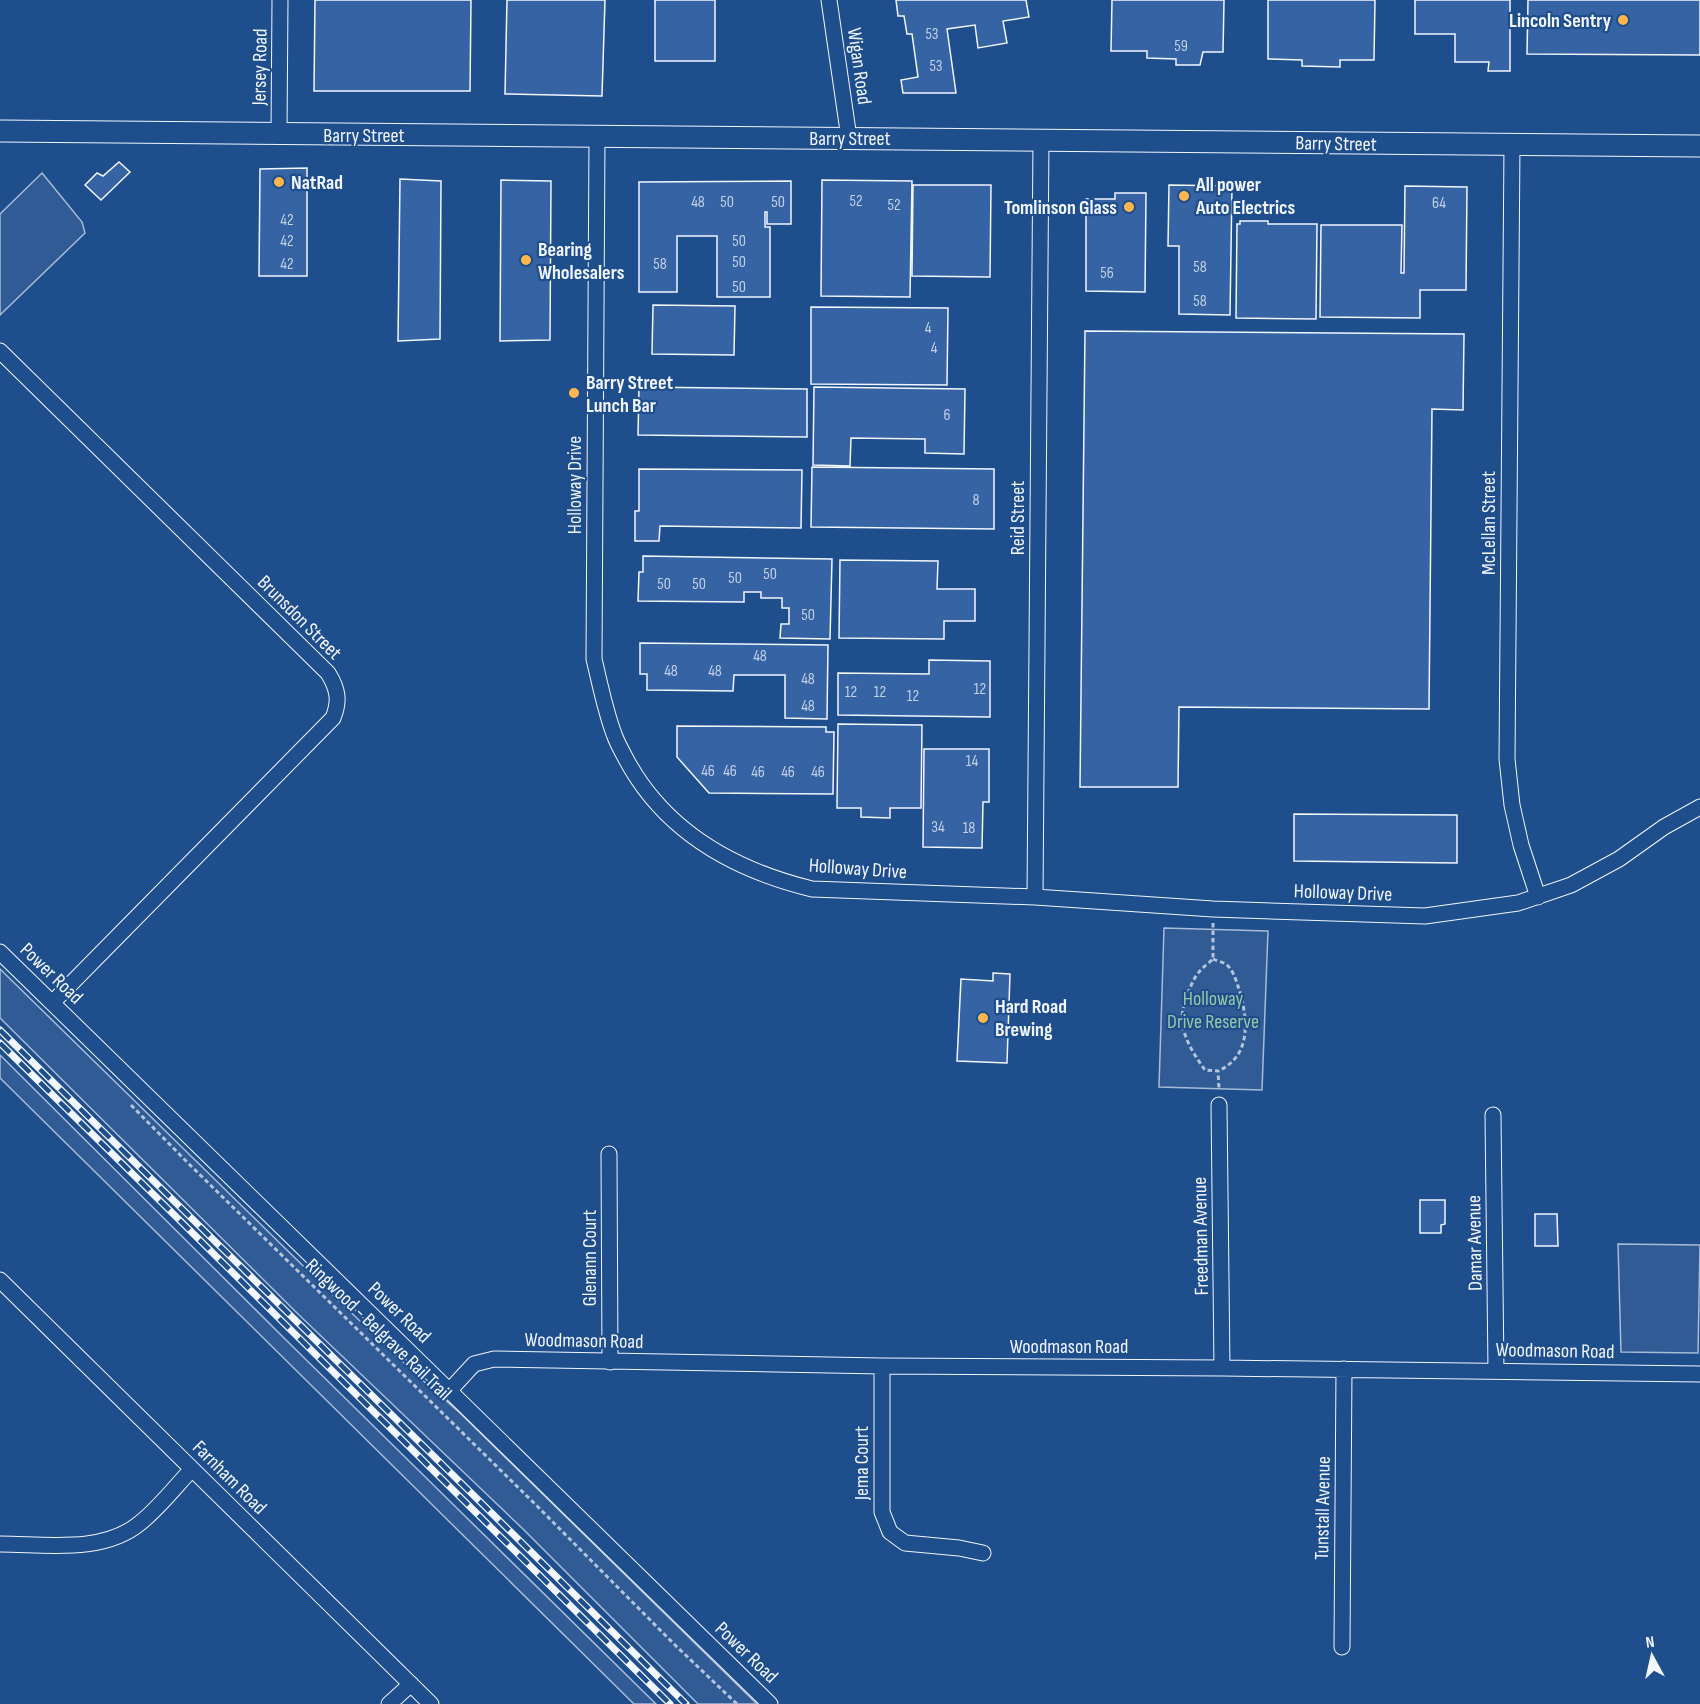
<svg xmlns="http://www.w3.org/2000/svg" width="1700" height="1704" font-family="'Sofia Sans Condensed',sans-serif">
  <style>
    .built { fill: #305b95; stroke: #a8bbd7; stroke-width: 1.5 }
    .building { fill: #3563a3; stroke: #f2f6ff; stroke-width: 1.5 }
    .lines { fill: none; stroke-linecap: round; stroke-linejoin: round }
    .minor-casing { stroke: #f2f6ff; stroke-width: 17 }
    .secondary-casing { stroke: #f2f6ff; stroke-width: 23 }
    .path { stroke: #b3c4dc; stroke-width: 3; stroke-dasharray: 4.5 3; stroke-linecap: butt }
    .minor { stroke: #1f4e8c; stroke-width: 15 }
    .secondary { stroke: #1f4e8c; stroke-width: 21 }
    .rail-casing { stroke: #f2f6ff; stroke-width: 7 }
    .rail { stroke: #1f4e8c; stroke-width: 4.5; stroke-dasharray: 14; stroke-linecap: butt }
    .poi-dot { fill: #ffb74d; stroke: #1f4e8c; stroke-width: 2 }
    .labels { text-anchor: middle; stroke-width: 4.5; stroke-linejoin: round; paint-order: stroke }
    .number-label { font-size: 16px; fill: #c3d1e8 }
    .poi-label { font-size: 20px; font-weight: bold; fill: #f2f6ff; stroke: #1f4e8c; text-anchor: start }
    .street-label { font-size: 20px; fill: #f2f6ff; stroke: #1f4e8c }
    .park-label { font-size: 20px; fill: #97c8a6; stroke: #1f4e8c }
  </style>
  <rect width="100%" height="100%" fill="#1f4e8c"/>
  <!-- built -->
  <path class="built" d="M42,173L82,222L85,233L0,315V214Z
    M1164,928L1268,931L1262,1090L1159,1087Z
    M0,969L340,1302L420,1378L460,1413L757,1704H698L523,1529L298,1314L0,1018Z
    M0,1055L285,1339L656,1704H634L0,1078Z
    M1618,1244L1700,1245L1698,1353L1621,1352Z"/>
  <!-- building -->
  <path class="building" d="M315,0H471L470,91H314Z
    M507,0H605L602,96L505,94Z
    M655,0H715V61H655Z
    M896,0H1026L1029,17L1003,21L1007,43L978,48L975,25L947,29L956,93H903L901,80L918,77L912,34H907L904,16H898Z
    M1112,0H1224L1223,52H1203L1200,65H1176V59L1147,58V51H1111Z
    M1268,0H1375L1374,60H1340V67L1302,66V60L1268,59Z
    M1415,0H1510V71H1488L1489,62H1455V34H1415Z
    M1528,0H1700V55L1527,54Z
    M119,162L130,172L101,200L85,185L97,173L103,176Z
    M307,168V276H259L260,169Z
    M400,179L441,181L440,339L398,341Z
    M501,180L551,181L550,340L500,341Z
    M822,180L912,181L910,297L821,296Z
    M791,181V224H767V212H765V227H770V297H717V236H677V292H639V182Z
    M913,185H991L990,277L912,276Z
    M1169,185L1232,186L1230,315L1179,314V246H1168Z
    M1405,186L1467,187L1466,290H1420V318L1320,317L1321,225H1402L1401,273H1404Z
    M1115,193H1146L1145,292L1086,291V199H1115Z
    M1240,221H1268V224H1317L1316,319L1236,318L1237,224H1240Z
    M653,305L735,306L734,355L652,354Z
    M811,307L948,308L947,385L811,384Z
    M1085,331L1464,334L1463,410L1432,409L1429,709L1179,707L1178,787H1080Z
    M639,387L807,389V437L638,435Z
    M814,387L965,389L964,454L925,453V439L851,438L850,466L813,465Z
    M812,467L994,469V529L811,527Z
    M639,469L802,470L801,528L660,526L659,541H635V511H639Z
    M643,556L832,559L830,639L780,638L781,624H789V608H782V598H761V592H744V602L638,601L639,572H643Z
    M840,560L938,561L937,589H975V621H944V639L839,638Z
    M640,643L828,645L827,719L785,718V675H734L733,691L647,690V674H640Z
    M929,660L990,661V717L838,715V673L929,674Z
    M838,724L922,725L921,808H890V818L861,817V808H837Z
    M677,726L826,727V732H834L833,794L709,793L677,757Z
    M924,749H989V802H983L982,848L923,847Z
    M1294,814L1457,815V863L1294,861Z
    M993,973L1010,974L1007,1063L957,1061L961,979L993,981Z
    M1420,1200H1445V1224L1441,1225V1233H1420Z
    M1535,1214H1557L1558,1246H1535Z"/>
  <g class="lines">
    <defs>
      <path id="minor" d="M829,0L849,138
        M279,134L280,0
        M597,137L594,659C600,684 605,710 614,734C617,743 622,751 626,759C665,832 734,870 812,889L1035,897L1213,909L1425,916L1518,903L1571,885L1619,859L1664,827L1700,807
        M1512,145L1507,759L1512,805L1521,845L1538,897
        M0,351L328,673C338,689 340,701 333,718L52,1003
        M1035,897L1041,139
        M0,952L770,1704
        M1219,1105L1222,1368
        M1493,1115L1496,1370
        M609,1154L610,1362
        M0,1280L431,1704
        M882,1366V1512L890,1532L905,1543L959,1548L983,1553
        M450,1390L474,1364L494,1359L882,1366L1222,1368L1700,1374
        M0,1544C45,1544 103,1554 140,1523C159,1508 175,1487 192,1469
        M1342,1647L1344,1369
        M389,1704L411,1684"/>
      <path id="secondary" d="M0,131L1700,146"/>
    </defs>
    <!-- minor casing -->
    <use href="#minor" class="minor-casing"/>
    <!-- secondary casing -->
    <use href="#secondary" class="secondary-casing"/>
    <!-- path -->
    <path class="path" d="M1213,923V959C1209,963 1203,967 1199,972C1192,979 1181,1009 1182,1020C1183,1038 1195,1056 1205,1070L1218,1071L1219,1089
      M1213,959C1217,961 1223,962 1226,964C1234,971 1236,981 1239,989C1248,1019 1252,1056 1218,1071
      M131,1105L187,1162L537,1506L675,1645L737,1704"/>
    <!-- minor -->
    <use href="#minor" class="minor"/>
    <!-- secondary -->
    <use href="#secondary" class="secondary"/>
    <defs>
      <path id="rail" d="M0,1030L686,1704
        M0,1043L670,1704"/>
    </defs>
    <!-- rail casing -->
    <use href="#rail" class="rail-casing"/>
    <!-- rail -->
    <use href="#rail" class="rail"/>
  </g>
  <!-- markers -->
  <g class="poi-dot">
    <circle cx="1623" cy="20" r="6"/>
    <circle cx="279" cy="182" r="6"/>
    <circle cx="1184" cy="196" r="6"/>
    <circle cx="1129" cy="207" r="6"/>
    <circle cx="526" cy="260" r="6"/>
    <circle cx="574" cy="393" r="6"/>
    <circle cx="983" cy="1018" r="6"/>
  </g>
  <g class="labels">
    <!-- number labels -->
    <g class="number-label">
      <text x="932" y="39">53</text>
      <text x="1181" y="51">59</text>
      <text x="936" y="71">53</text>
      <text x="856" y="206">52</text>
      <text x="698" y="207">48</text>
      <text x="727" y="207">50</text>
      <text x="778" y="207">50</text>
      <text x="1439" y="208">64</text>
      <text x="894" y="210">52</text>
      <text x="287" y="225">42</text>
      <text x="287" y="246">42</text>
      <text x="739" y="246">50</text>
      <text x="739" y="267">50</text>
      <text x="287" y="269">42</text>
      <text x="660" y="269">58</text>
      <text x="1200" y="272">58</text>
      <text x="1107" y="278">56</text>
      <text x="739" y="292">50</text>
      <text x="1200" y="306">58</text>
      <text x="928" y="333">4</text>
      <text x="934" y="353">4</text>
      <text x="947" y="420">6</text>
      <text x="976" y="505">8</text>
      <text x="770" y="579">50</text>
      <text x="735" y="583">50</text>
      <text x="664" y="589">50</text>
      <text x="699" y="589">50</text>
      <text x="808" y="620">50</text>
      <text x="760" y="661">48</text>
      <text x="671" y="676">48</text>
      <text x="715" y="676">48</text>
      <text x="808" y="684">48</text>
      <text x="980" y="694">12</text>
      <text x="851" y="697">12</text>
      <text x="880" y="697">12</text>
      <text x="913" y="701">12</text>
      <text x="808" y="711">48</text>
      <text x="972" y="766">14</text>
      <text x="708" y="776">46</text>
      <text x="730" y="776">46</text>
      <text x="758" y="777">46</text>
      <text x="788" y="777">46</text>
      <text x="818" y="777">46</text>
      <text x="938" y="832">34</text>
      <text x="969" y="833">18</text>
    </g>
    <!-- poi labels -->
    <g class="poi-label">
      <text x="1611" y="27" text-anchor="end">Lincoln Sentry</text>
      <text x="291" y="189">NatRad</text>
      <text x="1196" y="191">All power<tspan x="1196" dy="23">Auto Electrics</tspan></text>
      <text x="1117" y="214" text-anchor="end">Tomlinson Glass</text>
      <text x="538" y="256">Bearing<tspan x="538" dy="23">Wholesalers</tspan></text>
      <text x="586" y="389">Barry Street<tspan x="586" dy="23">Lunch Bar</tspan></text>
      <text x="995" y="1013">Hard Road<tspan x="995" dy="23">Brewing</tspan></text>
    </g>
    <!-- street labels -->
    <g class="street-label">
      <text transform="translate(860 66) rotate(82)" y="7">Wigan Road</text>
      <text transform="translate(259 67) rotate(-89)" y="7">Jersey Road</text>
      <text x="364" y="142">Barry Street</text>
      <text x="850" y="145">Barry Street</text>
      <text transform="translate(1336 143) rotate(1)" y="7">Barry Street</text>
      <text transform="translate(574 485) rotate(-90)" y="7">Holloway Drive</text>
      <text transform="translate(1017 518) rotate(-90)" y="7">Reid Street</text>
      <text transform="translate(1488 523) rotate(-90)" y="7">McLellan Street</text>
      <text transform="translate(300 617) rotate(45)" y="7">Brunsdon Street</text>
      <text transform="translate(858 868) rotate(4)" y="7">Holloway Drive</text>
      <text transform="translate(1343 892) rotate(2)" y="7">Holloway Drive</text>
      <text transform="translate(52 973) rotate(44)" y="7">Power Road</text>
      <text transform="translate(1200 1236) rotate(-91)" y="7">Freedman Avenue</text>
      <text transform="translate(1474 1243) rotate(-91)" y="7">Damar Avenue</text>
      <text transform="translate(589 1258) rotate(-90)" y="7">Glenann Court</text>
      <text transform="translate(400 1312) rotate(44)" y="7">Power Road</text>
      <text transform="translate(379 1329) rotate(44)" y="7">Ringwood - Belgrave Rail Trail</text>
      <text transform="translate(584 1340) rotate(1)" y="7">Woodmason Road</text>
      <text x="1069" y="1353">Woodmason Road</text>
      <text transform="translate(1555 1350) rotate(1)" y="7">Woodmason Road</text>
      <text transform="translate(861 1463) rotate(-90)" y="7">Jema Court</text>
      <text transform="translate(230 1477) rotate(45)" y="7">Farnham Road</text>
      <text transform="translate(1322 1508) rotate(-89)" y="7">Tunstall Avenue</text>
      <text transform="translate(747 1652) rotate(44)" y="7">Power Road</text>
    </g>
    <!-- park labels -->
    <g class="park-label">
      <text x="1213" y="1005">Holloway<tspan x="1213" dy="23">Drive Reserve</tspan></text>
    </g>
  </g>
  <!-- north arrow -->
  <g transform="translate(1652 1656) rotate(352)" stroke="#1f4e8c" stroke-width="4.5" paint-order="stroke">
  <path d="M0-4.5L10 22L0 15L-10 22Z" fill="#f2f6ff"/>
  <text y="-9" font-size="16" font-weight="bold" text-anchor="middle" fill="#f2f6ff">N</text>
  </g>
</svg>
